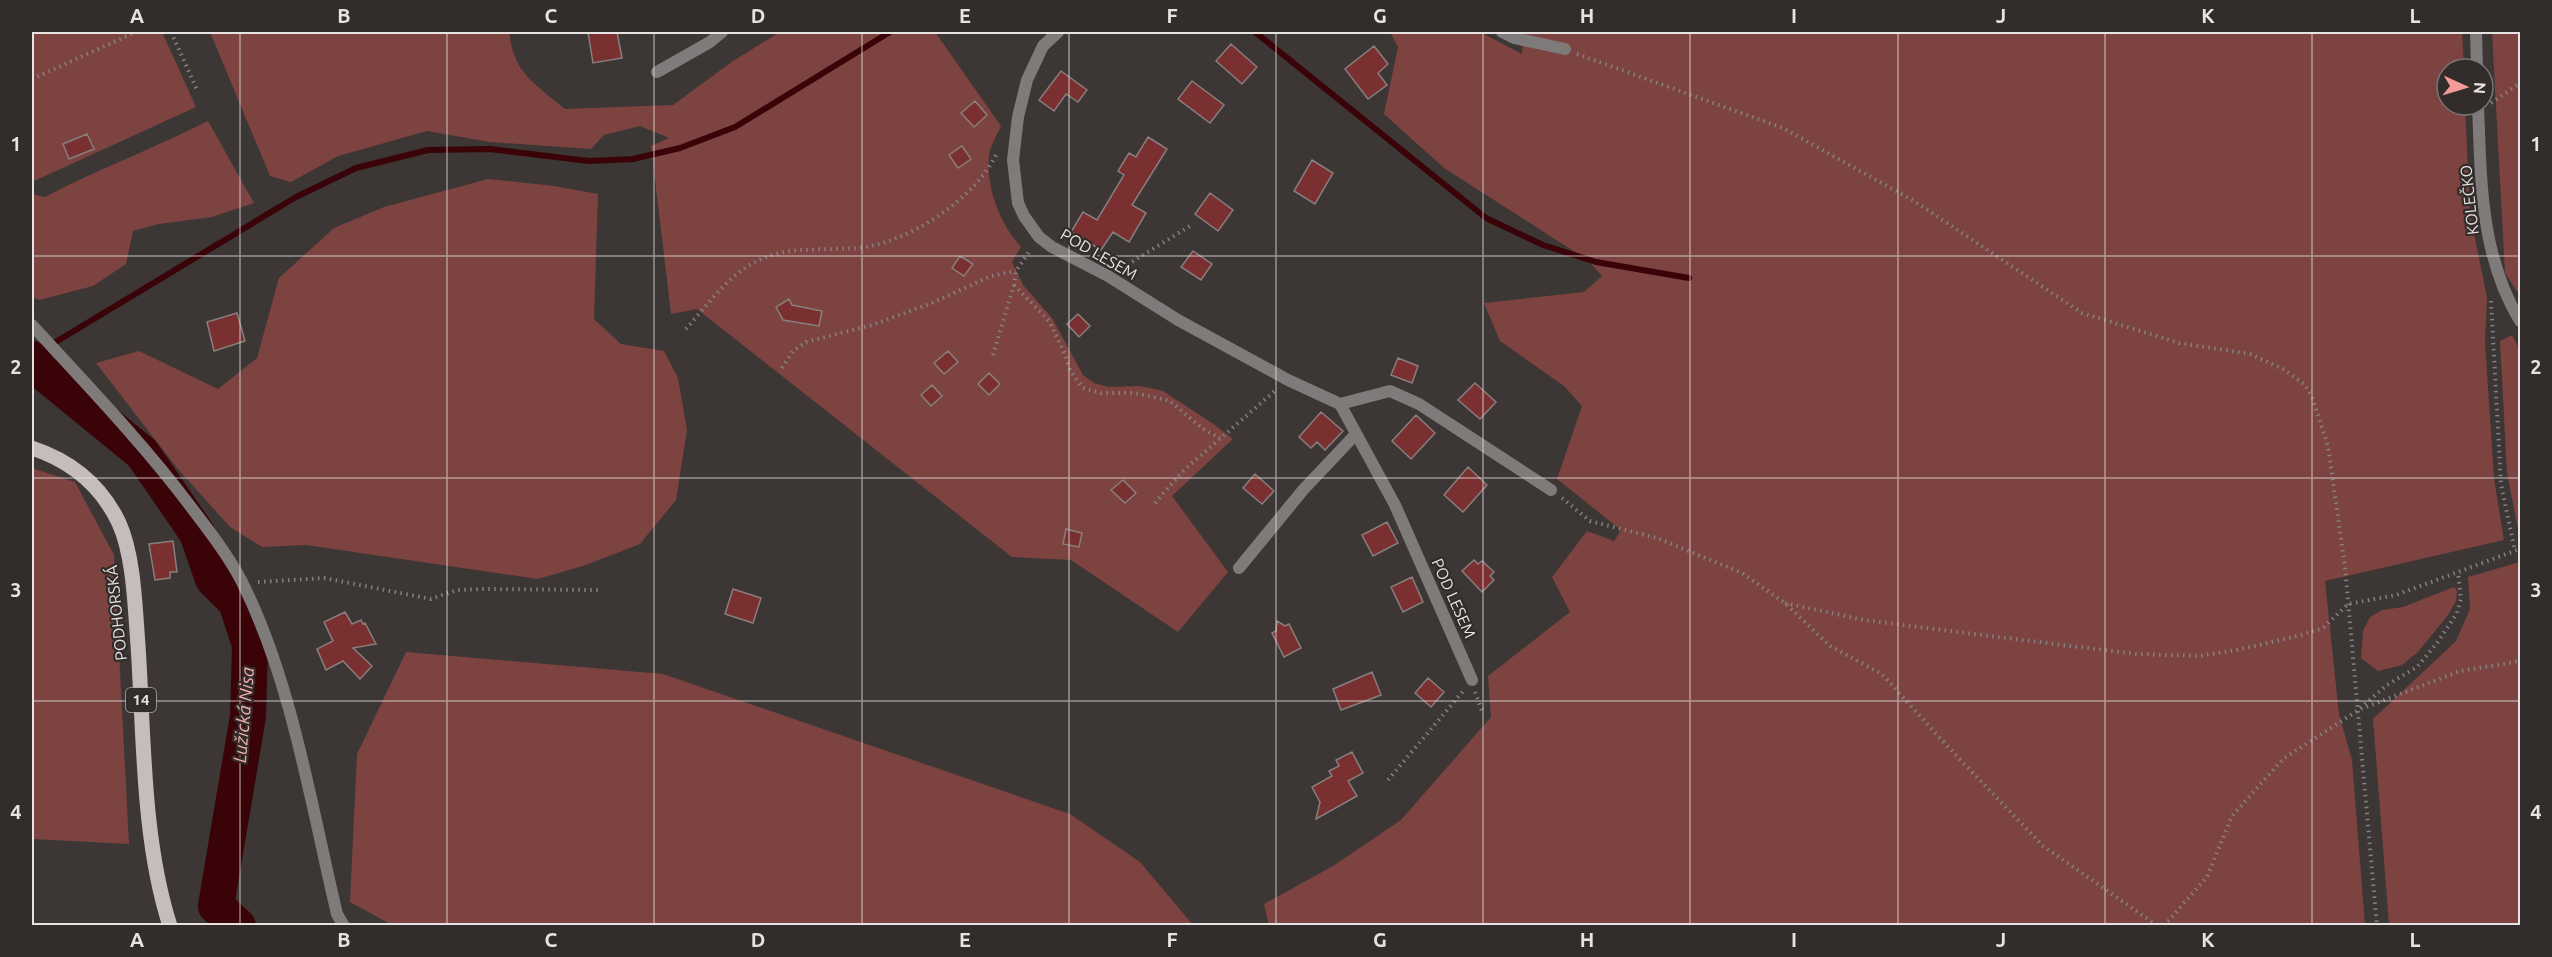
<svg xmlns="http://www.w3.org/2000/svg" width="2552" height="957" font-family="Ubuntu,sans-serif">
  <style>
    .green { fill: #7c4341 }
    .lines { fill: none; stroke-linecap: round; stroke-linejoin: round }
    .stream { stroke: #3a0308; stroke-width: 6 }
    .river { stroke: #3a0308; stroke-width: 36 }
    .building { fill: #7a3030; stroke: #877f7e; stroke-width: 1.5 }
    .path { stroke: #868180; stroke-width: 4; stroke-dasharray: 1.5 4.5; stroke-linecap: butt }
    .minor { stroke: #7e7b7a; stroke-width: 12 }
    .primary { stroke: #c4bdbc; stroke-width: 15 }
    .grid { fill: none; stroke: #e7e3e2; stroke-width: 1.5; stroke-opacity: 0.55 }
    .labels { text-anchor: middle; stroke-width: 4.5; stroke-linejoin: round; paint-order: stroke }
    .shield { fill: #322c2b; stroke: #b1acab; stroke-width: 1.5 }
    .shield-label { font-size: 15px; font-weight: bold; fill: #e7e3e2 }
    .street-label { font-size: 16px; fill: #e7e3e2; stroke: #322c2b }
    .water-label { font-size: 18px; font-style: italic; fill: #f8b3af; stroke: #322c2b }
    .neatline { fill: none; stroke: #e7e3e2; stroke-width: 2 }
    .grid-label { font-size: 20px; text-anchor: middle; font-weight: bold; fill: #e7e3e2 }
  </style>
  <rect width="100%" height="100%" fill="#3c3635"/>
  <!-- green -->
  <path class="green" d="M32,32H162L196,107L32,182Z
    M210,32H509C514,74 534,83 565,109L673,105L733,61L780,32H935L1001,126C997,135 990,146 989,156C986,189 1000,223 1021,247L1012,262L1023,285L1052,318L1083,375L1094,383L1109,387L1141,386L1163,391L1215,425L1233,439L1172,496L1228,572L1178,632L1071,560L1012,557L697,309L671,314L651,146L669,138L640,126L604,135L591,149L490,142L427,131L338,156L291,182L270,176Z
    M1390,32H1480L1522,54L1523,32H2462L2464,69H2447V105H2465L2470,215L2487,297L2485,341L2494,479L2504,540L2325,581L2339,714L2352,760L2365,925L1269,926L1264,904L1333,866L1401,820L1491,717L1488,676L1570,612L1552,577L1587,531L1614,541L1621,530L1557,479L1582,406L1564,386L1500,341L1484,303L1584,292L1602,276L1589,261L1444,168L1384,114L1398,47Z
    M2492,32H2520V296L2505,273Z
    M208,121L254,203L212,217L159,224L133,231L126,264L93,286L39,300L32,297V194L45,197C98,169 155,148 208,121Z
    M488,179L554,186L598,194L594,319L621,344L664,351L678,378L687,430L676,500L640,544L586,565L538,579L306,545L262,547L230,527L177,468L96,363L139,351L218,389L257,358L279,278L334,228L384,207Z
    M2512,335L2520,351V539L2507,473L2500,341Z
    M32,468L75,482L114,555L129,844L32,839Z
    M2520,562V925H2389L2373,719L2456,641L2470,609L2468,577Z
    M2454,587L2457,591L2456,601L2448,615L2418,652L2402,665L2378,671L2361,658L2363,631L2370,617L2382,610L2403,607Z
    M406,652L663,674L1070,814L1140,862L1193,925H392L350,902L357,754Z"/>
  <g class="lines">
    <!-- stream -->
    <path class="stream" d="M1255,32L1486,218L1543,245L1596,262L1689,278
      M54,343L296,197L356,168L428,150L490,149L589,161L633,159L680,148L735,127L890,32
      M32,351L44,349"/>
    <!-- river -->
    <path class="river" d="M32,359L39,369L142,453L197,533L213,579L236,602L250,645L248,716L216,906L238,926"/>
  </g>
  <!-- building -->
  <path class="building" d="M588,32H617L622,58L593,63Z
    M1231,44L1257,67L1242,84L1216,61Z
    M1374,46L1388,64L1378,73L1387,85L1368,99L1345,69Z
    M1061,71L1087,90L1078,102L1066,94L1054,111L1039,100Z
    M1192,81L1224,105L1210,123L1178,99Z
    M975,101L987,115L974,127L961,113Z
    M87,134L94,149L69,159L63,144Z
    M1148,137L1167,149L1132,205L1146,213L1129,242L1113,232L1101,250L1071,232L1083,212L1097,220L1124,175L1118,171L1129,153L1136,157Z
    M962,146L971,159L958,168L949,155Z
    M1312,160L1333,173L1315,204L1294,191Z
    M1210,193L1233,210L1218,231L1195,214Z
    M1193,251L1212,264L1201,280L1181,267Z
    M960,256L973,264L964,276L952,268Z
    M789,299L792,305L822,311L819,326L783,320L776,307Z
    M237,313L245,341L214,351L207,322Z
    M1078,314L1090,326L1079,337L1067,324Z
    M948,351L958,362L944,374L934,363Z
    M1398,358L1418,366L1412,383L1391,375Z
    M989,373L1000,384L989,395L978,384Z
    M1475,383L1496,402L1480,419L1458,400Z
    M932,385L942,396L931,406L921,395Z
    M1321,412L1343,431L1325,450L1317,442L1311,448L1299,437Z
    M1416,415L1435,433L1411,459L1392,441Z
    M1468,467L1487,485L1463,512L1444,495Z
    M1255,474L1274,491L1262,504L1243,488Z
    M1123,480L1136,493L1125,503L1111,490Z
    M1387,522L1398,543L1373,556L1362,535Z
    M1066,529L1082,533L1079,547L1063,544Z
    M173,541L177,572H170V578L155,580L149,544Z
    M1474,560L1478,564L1482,561L1494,572L1490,576L1494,580L1482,592L1462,571Z
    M1412,577L1423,602L1403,612L1391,587Z
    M733,589L761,598L753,623L725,614Z
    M345,612L352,624L361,620L363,624L365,623L376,644L353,648L372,666L360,679L343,661L326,670L317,649L333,641L324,622Z
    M1277,621L1285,626L1289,624L1301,648L1284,657L1272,633L1276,631Z
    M1372,672L1381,695L1341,710L1333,689Z
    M1428,678L1444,692L1431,707L1415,693Z
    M1352,752L1363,773L1348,781L1357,796L1316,819L1320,802L1312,787L1332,776L1329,771L1339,766L1336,760Z"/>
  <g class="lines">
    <!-- path -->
    <path class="path" d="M171,32L198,92
      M1577,54L1783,128L1914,201L2082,313L2179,343L2250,354L2285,370L2305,385L2312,397L2328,446L2345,567L2377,926
      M32,79L136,32
      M2491,103L2520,83
      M1122,268L1190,226
      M1014,285L1049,321L1065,354L1070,370L1083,388L1101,393H1135L1170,401L1203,429L1220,438
      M2491,301L2501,484L2515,551
      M686,329C706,306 728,276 755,262C786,245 824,251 858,248C909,243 975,199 997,153
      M993,355L1014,285L1016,271L1031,249
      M782,368L793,351L806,342L872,325L932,303L991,276L1016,271
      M1562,498L1590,521L1657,538L1742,573L1785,603L1830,646L1882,674L1949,748L2043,846L2158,926
      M1155,503L1182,472L1277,389
      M258,582L324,578L431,599L457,590L484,589L598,590
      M1785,603L1864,620L1974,634L2137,654L2199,656L2237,650L2302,635L2323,628L2348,604L2396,595L2520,549
      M1475,692L1482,711
      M2361,709L2460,671L2520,661
      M1388,780L1464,690
      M2164,926L2207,877L2232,816L2283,759L2357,711L2387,685L2417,667L2437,643L2457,613L2461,599L2458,572"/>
    <!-- minor -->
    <path class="minor" d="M1058,32L1043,46L1027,80L1018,117L1013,160L1018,203L1024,216L1039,237L1052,247L1108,276L1178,320L1288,380L1340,404L1395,505L1472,680
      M1502,32L1514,38L1565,49
      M2476,32L2477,69
      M657,72L710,42L722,32
      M2478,105C2481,180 2480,255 2520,321
      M32,325C86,384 142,442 191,507C209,531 228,555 242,582C292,682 311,805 337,914L344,926
      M1340,404L1390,391L1419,404L1551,490
      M1239,568L1303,490L1355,435"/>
    <!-- primary -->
    <path class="primary" d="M32,448C71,461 101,485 119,523C134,556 135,608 138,645C144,735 142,839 170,926"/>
  </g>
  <!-- grid -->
  <path class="grid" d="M240,32V926M447,32V926M654,32V926M862,32V926M1069,32V926M1276,32V926M1483,32V926M1690,32V926M1898,32V926M2105,32V926M2312,32V926M32,256H2520M32,478H2520M32,701H2520"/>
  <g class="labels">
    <!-- shield labels -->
    <rect class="shield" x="126" y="688" width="30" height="24" rx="4.5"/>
    <g class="shield-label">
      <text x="141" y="705">14</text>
    </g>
    <!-- street labels -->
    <g class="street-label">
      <text transform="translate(2469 200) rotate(-96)" y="6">KOLEČKO</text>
      <text transform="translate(1099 254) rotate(30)" y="6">POD LESEM</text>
      <text transform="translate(1454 598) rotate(66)" y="6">POD LESEM</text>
      <text transform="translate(116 613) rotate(-96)" y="6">PODHORSKÁ</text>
    </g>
    <!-- water labels -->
    <g class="water-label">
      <text transform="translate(244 715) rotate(-85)" y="6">Lužická Nisa</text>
    </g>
  </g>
  <!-- border -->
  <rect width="2552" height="957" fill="none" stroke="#322c2b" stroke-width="66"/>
  <!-- north arrow -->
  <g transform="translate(2465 87) rotate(94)"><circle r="28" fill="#322c2b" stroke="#7a7574" stroke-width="1.5"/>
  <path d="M0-4.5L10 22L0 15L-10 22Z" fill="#f59b97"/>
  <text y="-9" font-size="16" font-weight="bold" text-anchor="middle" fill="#e7e3e2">N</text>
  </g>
  <rect x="33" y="33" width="2486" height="891" class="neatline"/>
  <g class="grid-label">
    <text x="137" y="23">A</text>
    <text x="344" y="23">B</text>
    <text x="551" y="23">C</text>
    <text x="758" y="23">D</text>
    <text x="965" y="23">E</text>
    <text x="1172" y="23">F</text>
    <text x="1380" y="23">G</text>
    <text x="1587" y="23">H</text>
    <text x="1794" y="23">I</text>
    <text x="2001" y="23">J</text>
    <text x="2208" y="23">K</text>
    <text x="2415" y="23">L</text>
    <text x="16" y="151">1</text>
    <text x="2536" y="151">1</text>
    <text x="16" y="374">2</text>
    <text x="2536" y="374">2</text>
    <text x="16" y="597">3</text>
    <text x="2536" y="597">3</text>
    <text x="16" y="819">4</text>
    <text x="2536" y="819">4</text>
    <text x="137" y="947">A</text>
    <text x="344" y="947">B</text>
    <text x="551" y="947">C</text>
    <text x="758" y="947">D</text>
    <text x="965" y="947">E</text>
    <text x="1172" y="947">F</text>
    <text x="1380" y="947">G</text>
    <text x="1587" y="947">H</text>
    <text x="1794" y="947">I</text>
    <text x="2001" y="947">J</text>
    <text x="2208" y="947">K</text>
    <text x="2415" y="947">L</text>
  </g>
</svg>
